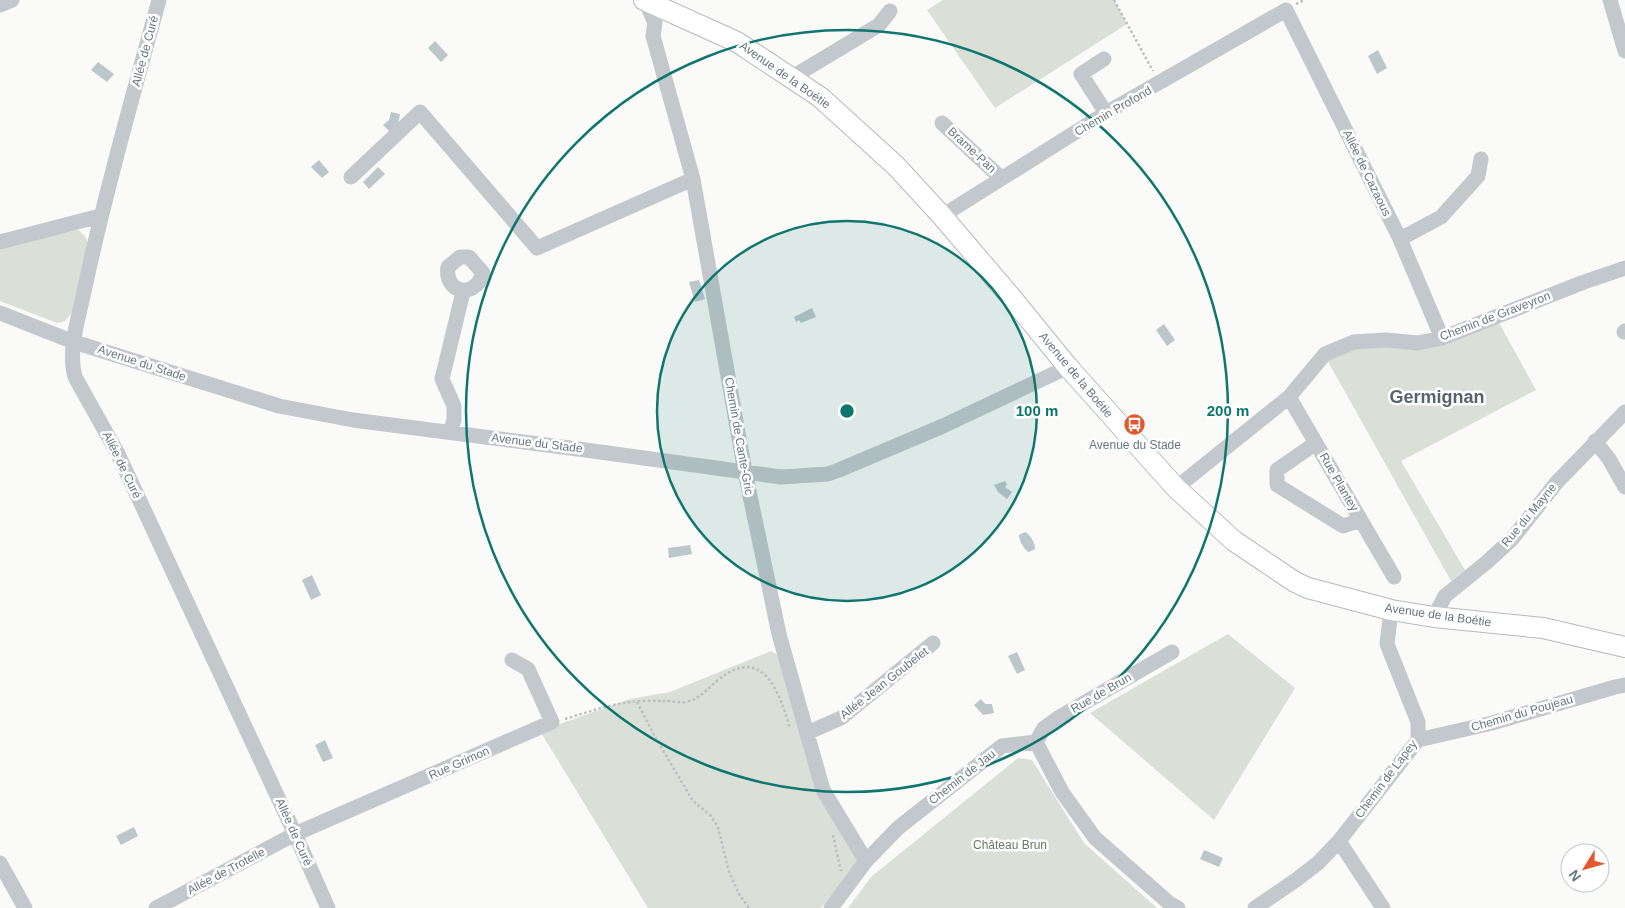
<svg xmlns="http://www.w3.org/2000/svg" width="1625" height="908" font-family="Arial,sans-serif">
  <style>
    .green { fill: #dadfd7 }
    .water { fill: #bbc7cb }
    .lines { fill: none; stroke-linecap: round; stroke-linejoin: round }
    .major-casing { stroke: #b5babe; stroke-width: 22 }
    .path { stroke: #bbbfc2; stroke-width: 2.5; stroke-dasharray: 2.5 2.5; stroke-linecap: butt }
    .minor { stroke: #c3c8cc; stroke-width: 15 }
    .major { stroke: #fff; stroke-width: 20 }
    .ring { fill: none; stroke: #0f766e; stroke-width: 2.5 }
    .labels { text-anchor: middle; stroke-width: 5; stroke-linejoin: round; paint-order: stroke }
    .street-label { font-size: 12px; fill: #657683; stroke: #fff }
    .poi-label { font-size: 12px; fill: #657683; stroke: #fff }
    .park-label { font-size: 12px; fill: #687a64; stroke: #fff }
    .district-label { font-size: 18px; font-weight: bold; fill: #57646e; stroke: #fff }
    .centre { fill: #0f766e; stroke: #fff; stroke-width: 2.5 }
    .ring-label { font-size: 15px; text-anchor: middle; font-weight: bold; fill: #0f766e; stroke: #fff; stroke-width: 5; stroke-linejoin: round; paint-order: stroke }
  </style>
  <rect width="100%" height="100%" fill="#fafaf8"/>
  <!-- green -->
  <path class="green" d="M943,0H1114L1127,24L995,108L927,10Z
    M66,230H79L86,238L90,247L71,314L65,321L57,323L0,301V248Z
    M1498,321L1536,390L1401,461L1465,570L1451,581L1326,358L1338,348L1393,343Z
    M1228,634L1295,688L1214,820L1090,713Z
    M771,651L778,655L821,793L859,860L821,908H648L540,731L630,699L670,692Z
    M1018,758L1032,760L1084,843L1157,908H848L871,877Z"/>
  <!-- water -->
  <path class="water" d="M435,41L448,55L441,62L428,48Z
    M1378,50L1387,68L1377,74L1368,56Z
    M98,62L114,74L107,82L91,70Z
    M391,112L400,114L398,125L390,132L383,125L389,120Z
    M319,160L329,172L322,178L311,167Z
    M378,167L385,174L369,189L363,182Z
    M699,280L705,299L695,302L689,282Z
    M812,308L816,317L801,323L799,320L796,322L794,317Z
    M1164,324L1175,340L1167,346L1156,330Z
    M1005,481L1007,484L1005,487L1012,492L1007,499L998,492L994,485Z
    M1025,532C1030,534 1036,544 1035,549L1029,552C1024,550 1019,540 1019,535Z
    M690,545L692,554L669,558L668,548Z
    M312,575L321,595L311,600L302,580Z
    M1017,652L1025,670L1017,674L1008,656Z
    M981,699L985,704H992L994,713L983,715L974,705Z
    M325,740L333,758L323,762L315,745Z
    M134,827L138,836L121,845L116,836Z
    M1204,850L1223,858L1219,867L1200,859Z"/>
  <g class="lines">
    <defs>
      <path id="major" d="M644,0L737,42L820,97L896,166L942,216L1011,297L1068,367L1176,488L1234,541L1295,582L1308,588L1391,610L1434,617L1543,628L1625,647"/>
    </defs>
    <!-- major casing -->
    <use href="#major" class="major-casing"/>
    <!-- path -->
    <path class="path" d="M1114,0L1153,71
      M1296,4L1304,0
      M637,702L654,735L693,801L711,816L718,827L729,872L739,894L749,908
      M565,719C585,713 605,706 624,703C638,700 653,701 666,701C672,701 679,703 685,702C701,699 708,688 719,679C764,644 780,694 790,729
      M833,835L841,871"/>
    <!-- minor -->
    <path class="minor" d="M159,0C133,95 106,190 85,287C80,314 67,349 75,377L118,454L295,834L328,908
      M645,0L655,23L653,36L693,179L745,472L779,634L823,790L866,861
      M1610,0L1625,51
      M0,5L12,0
      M1104,59L1081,74L1106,113
      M791,78L879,25L890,11
      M942,123L1001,178
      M351,177L420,112L537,248L693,179
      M942,216L1106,113L1286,10L1400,239L1442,338
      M1400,239L1441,217L1478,176L1481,159
      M0,242L100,216
      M460,257H469L483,273C475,300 444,293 448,267Z
      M0,313L74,342L279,406L353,420L593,451L781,477L828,474L839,470L943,426L1068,367
      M1624,332L1625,331
      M1289,397L1394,577
      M450,432L454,420V406L442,379L463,292
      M1595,441L1609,459L1625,487
      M1316,443L1277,470V485L1343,526L1361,520
      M1176,488L1289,397L1325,354L1354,342L1386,340L1418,343L1442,338L1584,282L1625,268
      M1434,617L1445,596L1487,562L1512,539L1557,482L1625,412
      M807,733L841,718L933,643
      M1418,740L1492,723L1615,687L1625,685
      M1036,742L1044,728L1058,718L1172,652
      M1339,841L1383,908
      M0,863L25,908
      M156,908L295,834L552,722L528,669L512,660
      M831,908L866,861L898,828L1002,746L1036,742L1062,792L1095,838L1169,903L1178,908
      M1255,908L1296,880L1318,863L1339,841L1418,740V722L1387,644L1391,610"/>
    <!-- major -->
    <use href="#major" class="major"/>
  </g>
  <!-- distance rings -->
  <circle cx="847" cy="411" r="190" fill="#0f766e" fill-opacity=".12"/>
  <g class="ring">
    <circle cx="847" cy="411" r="190"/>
    <circle cx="847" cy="411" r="381"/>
  </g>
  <!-- icons -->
  <defs>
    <symbol id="bus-disc" viewBox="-11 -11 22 22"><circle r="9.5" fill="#e4572e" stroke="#fff"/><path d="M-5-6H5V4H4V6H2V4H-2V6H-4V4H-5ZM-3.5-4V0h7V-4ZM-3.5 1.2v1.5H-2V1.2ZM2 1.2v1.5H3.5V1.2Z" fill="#fff"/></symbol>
  </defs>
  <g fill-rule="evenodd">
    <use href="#bus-disc" x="1122" y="412" width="25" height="25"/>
  </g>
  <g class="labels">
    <!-- street labels -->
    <g class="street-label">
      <text transform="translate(145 51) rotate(-75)" y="4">Allée de Curé</text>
      <text transform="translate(785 75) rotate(35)" y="4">Avenue de la Boétie</text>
      <text transform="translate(1113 111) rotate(-30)" y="4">Chemin Profond</text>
      <text transform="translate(972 150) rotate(43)" y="4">Brame-Pan</text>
      <text transform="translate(1367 173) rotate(64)" y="4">Allée de Cazaous</text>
      <text transform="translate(1495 316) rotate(-21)" y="4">Chemin de Graveyron</text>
      <text transform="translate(142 363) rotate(18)" y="4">Avenue du Stade</text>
      <text transform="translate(1076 375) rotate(50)" y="4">Avenue de la Boétie</text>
      <text transform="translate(739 436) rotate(80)" y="4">Chemin de Cante-Gric</text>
      <text transform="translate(537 443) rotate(7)" y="4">Avenue du Stade</text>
      <text transform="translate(122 465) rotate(64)" y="4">Allée de Curé</text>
      <text transform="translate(1339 482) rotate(60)" y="4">Rue Plantey</text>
      <text transform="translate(1529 515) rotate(-50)" y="4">Rue du Mayne</text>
      <text transform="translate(1438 615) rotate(8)" y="4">Avenue de la Boétie</text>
      <text transform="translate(884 683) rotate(-38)" y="4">Allée Jean Goubelet</text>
      <text transform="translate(1101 693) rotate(-30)" y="4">Rue de Brun</text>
      <text transform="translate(1522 713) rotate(-16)" y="4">Chemin du Poujeau</text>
      <text transform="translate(459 763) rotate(-24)" y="4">Rue Grimon</text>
      <text transform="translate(962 777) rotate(-38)" y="4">Chemin de Jau</text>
      <text transform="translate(1386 779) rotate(-53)" y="4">Chemin de Lapey</text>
      <text transform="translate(294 832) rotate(66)" y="4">Allée de Curé</text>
      <text transform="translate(226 871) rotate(-28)" y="4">Allée de Trotelle</text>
    </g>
    <!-- poi labels -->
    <g class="poi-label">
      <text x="1135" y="449">Avenue du Stade</text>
    </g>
    <!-- park labels -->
    <g class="park-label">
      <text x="1010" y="849">Château Brun</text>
    </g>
    <!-- district labels -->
    <g class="district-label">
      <text x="1437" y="403">Germignan</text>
    </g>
  </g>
  <circle cx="847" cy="411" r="8" class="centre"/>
  <g class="ring-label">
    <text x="1037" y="416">100 m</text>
    <text x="1228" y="416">200 m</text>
  </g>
  <!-- north arrow -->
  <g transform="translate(1585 868) rotate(233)"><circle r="24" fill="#ffffff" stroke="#c1c8cd"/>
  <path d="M0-4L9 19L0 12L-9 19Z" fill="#e4572e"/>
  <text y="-8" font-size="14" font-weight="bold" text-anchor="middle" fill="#657683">N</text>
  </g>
</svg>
